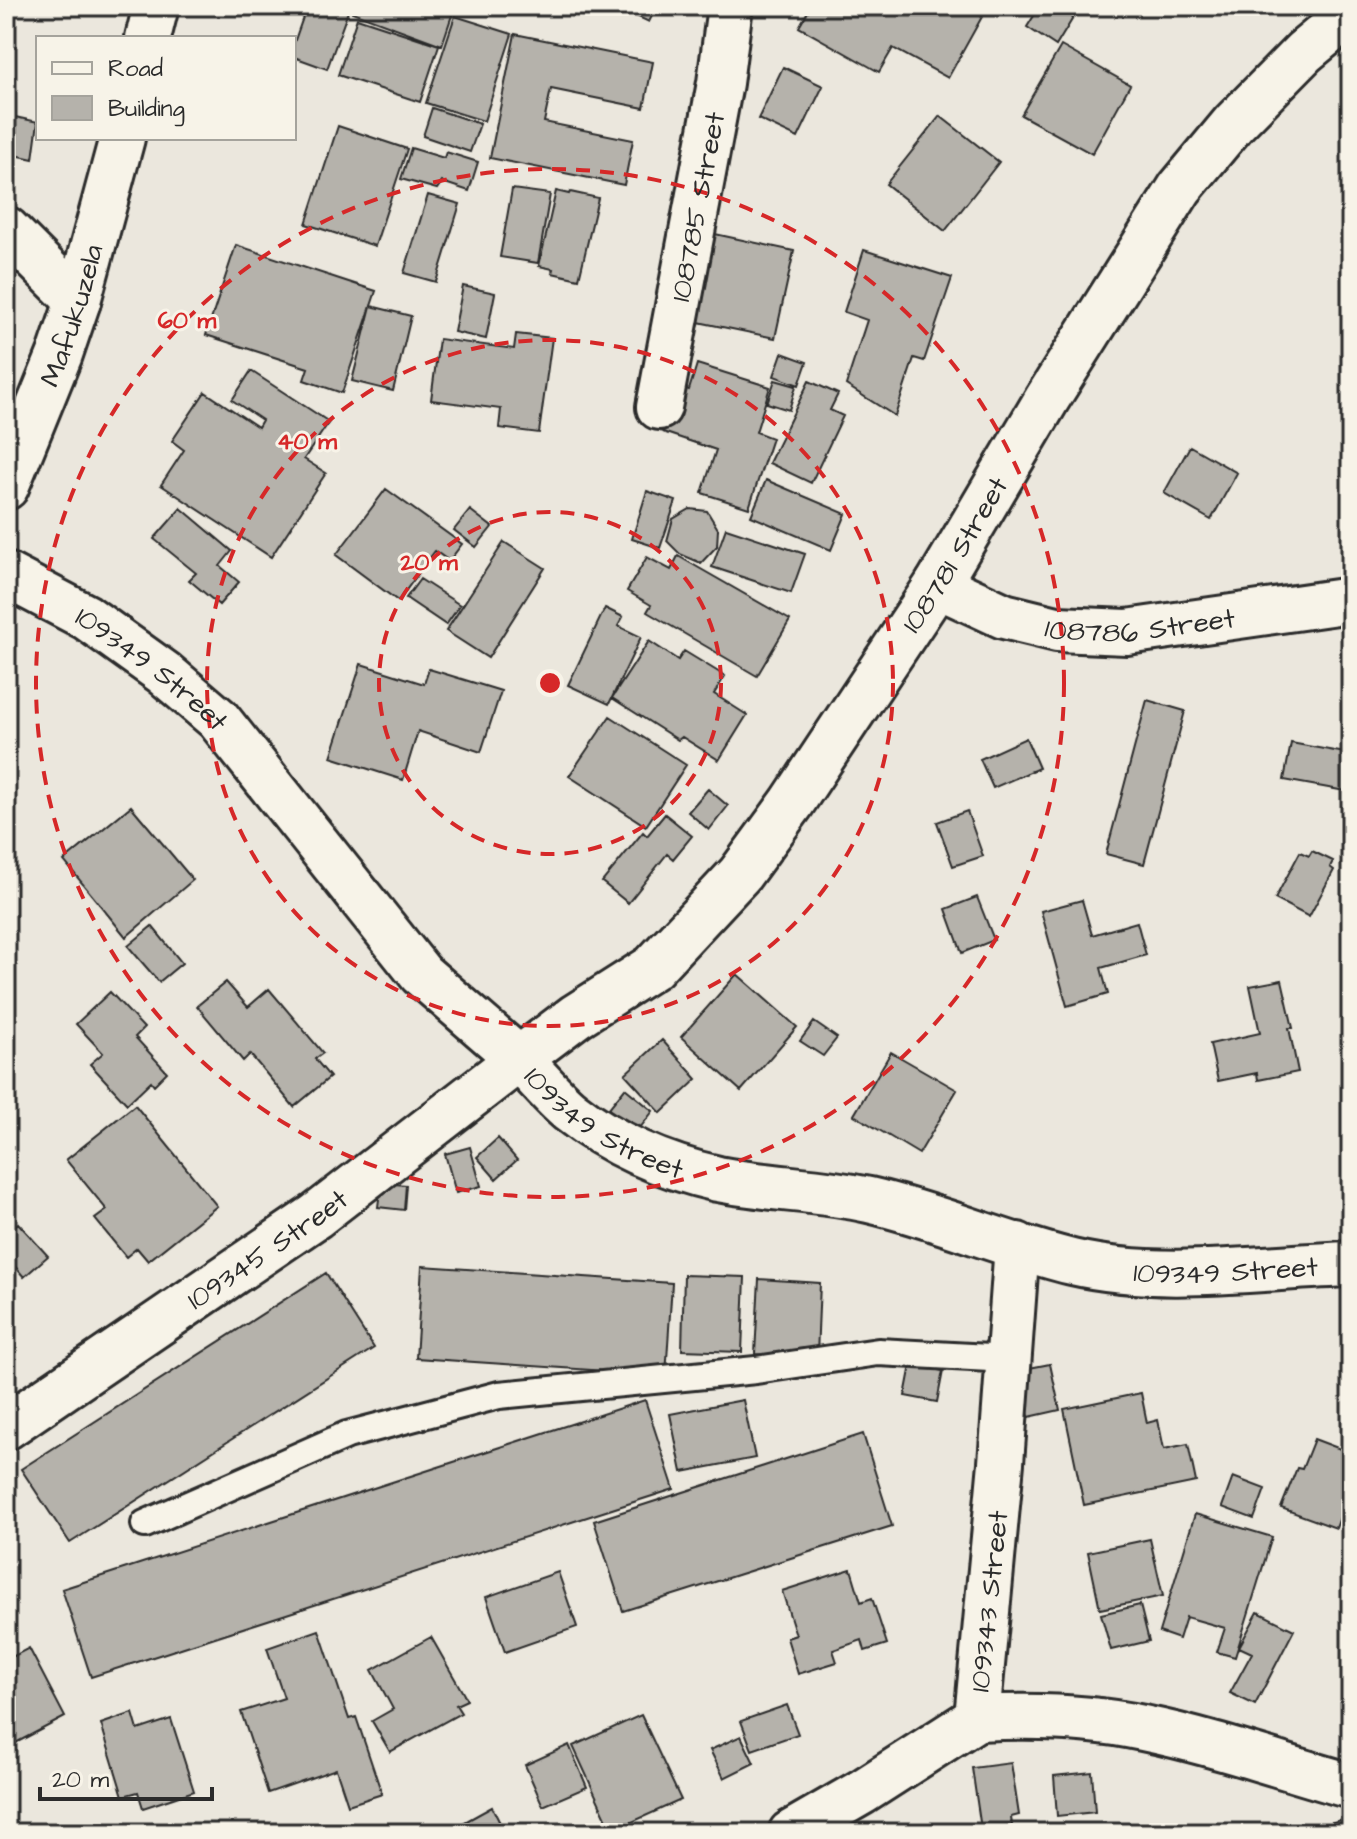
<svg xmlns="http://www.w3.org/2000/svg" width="1357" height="1839" font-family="'Architects Daughter',sans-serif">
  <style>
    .building { fill: #b5b2ab; stroke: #2b2b2b; stroke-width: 2 }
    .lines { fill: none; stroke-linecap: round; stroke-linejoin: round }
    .service-casing { stroke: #2b2b2b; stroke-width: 32 }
    .minor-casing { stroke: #2b2b2b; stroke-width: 50 }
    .tertiary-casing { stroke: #2b2b2b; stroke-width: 50 }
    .secondary-casing { stroke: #2b2b2b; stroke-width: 50 }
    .service { stroke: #f7f3e8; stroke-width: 26 }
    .minor { stroke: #f7f3e8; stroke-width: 44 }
    .tertiary { stroke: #f7f3e8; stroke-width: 44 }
    .secondary { stroke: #f7f3e8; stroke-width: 44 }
    .ring { fill: none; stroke: #d62828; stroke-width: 4; stroke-dasharray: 14 10 }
    .labels { text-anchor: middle; stroke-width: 6; stroke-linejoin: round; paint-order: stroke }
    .street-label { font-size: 28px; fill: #2b2b2b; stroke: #f7f3e8 }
    .centre { fill: #d62828; stroke: #f7f3e8; stroke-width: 4 }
    .ring-label { font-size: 24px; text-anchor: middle; font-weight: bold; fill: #d62828; stroke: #f7f3e8; stroke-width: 6; stroke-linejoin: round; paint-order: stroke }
  </style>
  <rect width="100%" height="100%" fill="#ebe7dd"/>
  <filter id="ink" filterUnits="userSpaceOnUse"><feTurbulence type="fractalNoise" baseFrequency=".0125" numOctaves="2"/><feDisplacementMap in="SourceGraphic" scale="16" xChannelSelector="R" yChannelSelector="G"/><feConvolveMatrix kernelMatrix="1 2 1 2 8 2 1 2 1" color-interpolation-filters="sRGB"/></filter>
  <g filter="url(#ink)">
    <!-- building -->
    <path class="building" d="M307,6H350L327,69L294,57V43Z
      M354,6H455L442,45L352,12Z
      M620,6H657L649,22L619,8Z
      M811,6H988L948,78L893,48L879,72L799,27Z
      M1040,6H1065L1076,13L1056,46L1027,27Z
      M455,16L512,34L484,121L426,103Z
      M357,18L439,45L420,102L338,75Z
      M515,34L653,62L644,108L551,89L544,122L633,140L624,185L490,158Z
      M1061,46L1130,85L1092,154L1021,115Z
      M783,67L823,86L798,138L758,119Z
      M432,108L480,124L470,152L423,136Z
      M6,115L38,122L33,159L6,153Z
      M940,116L999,162L945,231L886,184Z
      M338,126L407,149L375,246L306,224Z
      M411,148L444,158L446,152L478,162L469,191L442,182L437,189L401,179Z
      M512,189L550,194L538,263L500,257Z
      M556,191L569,194L570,192L598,198L579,279L552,273L553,269L539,266Z
      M428,195L460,204L436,282L404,273Z
      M715,234L794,251L775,338L679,318L706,273Z
      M236,245L376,291L342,393L304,380L308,368L206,335Z
      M864,250L952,278L924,361L914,358L895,416L846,385L867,320L844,312Z
      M463,286L495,293L486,339L454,332Z
      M371,306L411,316L393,391L352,381Z
      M516,334L552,338L539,433L499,428L501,409L431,400L439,339L514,349Z
      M782,353L807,362L799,385L774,376Z
      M697,364L770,387L756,432L772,438L749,508L702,493L716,450L660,431L675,385L689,390Z
      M251,371L329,422L304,459L326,473L271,557L161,485L184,450L172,441L205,392L258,427L262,420L232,400Z
      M775,380L796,386L789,410L767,403Z
      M809,381L838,394L830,410L843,416L811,483L769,463Z
      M1190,446L1237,473L1211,520L1164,493Z
      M766,480L846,514L831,550L751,516Z
      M386,489L462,544L449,561L435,551L398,601L336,555Z
      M647,491L676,501L660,548L632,539Z
      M181,508L232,551L220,566L239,582L219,605L189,580L196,573L154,539Z
      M690,509L707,511L718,529L717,546L701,563L680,554L667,541L673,519Z
      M470,510L492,527L476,547L454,530Z
      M726,528L805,554L791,593L712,567Z
      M504,542L545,568L488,658L446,631Z
      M678,556L790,620L757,676L647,612L651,605L627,591L647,557L671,570Z
      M420,579L460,605L446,625L406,598Z
      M605,608L623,617L618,626L641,637L609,704L568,685Z
      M649,641L678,660L684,651L725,676L714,694L747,715L719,760L682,737L678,740L612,698Z
      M361,664L424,684L429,669L501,691L481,752L418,731L403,780L331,757Z
      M1147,700L1185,711L1144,864L1106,854Z
      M610,716L686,765L646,826L569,776Z
      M1026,738L1039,768L993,788L980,759Z
      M1291,743L1351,754V792L1284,780Z
      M708,789L728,806L709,830L688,812Z
      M131,806L193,880L126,937L64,861Z
      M967,811L983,856L953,866L937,822Z
      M665,814L692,836L673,859L667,854L628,903L602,882L643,832L647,836Z
      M1312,851L1333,861L1330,867L1334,870L1309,917L1275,899L1300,852L1309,856Z
      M977,897L994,940L962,953L946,909Z
      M1082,900L1092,935L1137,922L1146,955L1101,968L1108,994L1067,1006L1041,911Z
      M152,926L182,963L159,982L128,946Z
      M737,974L797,1027L741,1091L681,1037Z
      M1282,980L1293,1028H1289L1298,1072L1258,1080L1257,1073L1218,1081L1210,1044L1260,1033L1250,986Z
      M226,982L248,1007L269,989L323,1053L315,1059L330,1077L294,1107L250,1054L243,1061L197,1006Z
      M110,992L144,1028L135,1037L167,1072L154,1085L151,1081L127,1104L90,1064L103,1053L76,1024Z
      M1348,1015H1351V1077H1347Z
      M814,1022L837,1038L823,1056L800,1041Z
      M662,1040L697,1079L661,1113L625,1074Z
      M891,1052L957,1090L919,1154L854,1115Z
      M625,1088L653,1111L633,1137L604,1114Z
      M135,1105L217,1206L148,1261L137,1248L126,1257L95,1219L107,1210L66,1160Z
      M498,1138L517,1160L496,1179L477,1157Z
      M470,1147L481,1186L456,1193L445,1154Z
      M381,1183L406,1185L404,1210L378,1207Z
      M18,1223L48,1256L24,1277L6,1256V1233Z
      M422,1266L672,1283L666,1375L416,1358Z
      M326,1273L374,1348L70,1543L21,1469Z
      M684,1275L745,1277L742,1352L682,1350Z
      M759,1279L820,1283L817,1355L755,1354Z
      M1050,1364L1060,1410L1029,1417L1019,1370Z
      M911,1365L943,1371L937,1402L905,1396Z
      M1141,1393L1147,1423L1158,1420L1164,1449L1188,1444L1196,1482L1084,1505L1064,1409Z
      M645,1400L674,1489L91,1677L62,1589Z
      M743,1400L755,1458L682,1472L670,1414Z
      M863,1434L892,1526L623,1611L594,1521Z
      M1314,1439L1351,1453V1498L1348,1496L1336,1528L1281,1508L1297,1468L1302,1469Z
      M1233,1477L1265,1489L1254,1519L1222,1507Z
      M1195,1514L1272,1537L1235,1657L1217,1652L1225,1628L1186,1617L1179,1639L1159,1632Z
      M1150,1539L1163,1596L1100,1609L1088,1552Z
      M851,1569L861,1602L872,1598L887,1644L865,1651L862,1640L833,1650L837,1662L798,1674L787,1638L796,1635L782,1591Z
      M558,1572L577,1627L505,1652L486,1597Z
      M1140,1605L1149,1641L1111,1650L1101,1614Z
      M1258,1612L1294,1630L1255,1705L1230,1693L1252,1653L1239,1647Z
      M319,1630L349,1719L356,1717L382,1794L348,1805L336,1769L268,1793L241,1712L284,1698L267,1648Z
      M431,1637L467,1700L456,1705L461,1713L390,1752L372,1721L393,1709L372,1670Z
      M29,1648L65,1717L6,1748V1660Z
      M787,1705L798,1734L752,1750L741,1721Z
      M133,1713L138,1730L171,1719L194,1791L143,1808L138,1792L123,1796L101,1724Z
      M641,1715L681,1800L612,1831L573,1746Z
      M741,1736L754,1763L724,1778L710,1750Z
      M569,1745L587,1787L543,1806L525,1765Z
      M1011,1763L1019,1815L1011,1817L1012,1825L981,1829L972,1768Z
      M1092,1772L1095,1812L1057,1816L1054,1776Z
      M492,1807L505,1833H468L463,1823Z
      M1344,1819L1351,1822V1833H1320L1330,1823Z"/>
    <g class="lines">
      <defs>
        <path id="service" d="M145,1524L347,1435L499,1395L756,1370L878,1352L1009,1359"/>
        <g id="minor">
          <path d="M6,229L78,301"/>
          <path id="s1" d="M659,407L720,83L730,6"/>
          <path id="s2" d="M937,585L1004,616L1057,629L1127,632L1351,600"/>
          <path d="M1017,1245L1001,1463L977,1718C1032,1715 1088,1716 1143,1728C1212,1742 1283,1767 1351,1786"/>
          <path id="s3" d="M6,1427L316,1216L519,1059C536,1076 552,1096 570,1111C613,1145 665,1167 718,1179C768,1189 819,1189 869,1200C938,1216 1003,1245 1072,1262C1162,1283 1260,1267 1351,1264"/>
          <path d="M791,1833L862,1792L977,1718"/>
        </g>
        <g id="tertiary">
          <path id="s4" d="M6,575L86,617L164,673L218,719L421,974L519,1059L576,1016L653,967L740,874L792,803L937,585L1047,399L1180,188L1234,123L1304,52L1351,13"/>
        </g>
        <g id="secondary">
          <path d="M148,38L156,6"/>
          <path id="s5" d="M6,487L60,354L78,301L122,138"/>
        </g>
      </defs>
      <!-- service casing -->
      <use href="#service" class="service-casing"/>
      <!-- minor casing -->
      <use href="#minor" class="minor-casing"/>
      <!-- tertiary casing -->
      <use href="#tertiary" class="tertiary-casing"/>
      <!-- secondary casing -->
      <use href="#secondary" class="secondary-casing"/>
      <!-- service -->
      <use href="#service" class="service"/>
      <!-- minor -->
      <use href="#minor" class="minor"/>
      <!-- tertiary -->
      <use href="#tertiary" class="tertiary"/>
      <!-- secondary -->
      <use href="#secondary" class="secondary"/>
    </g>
  </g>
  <!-- distance rings -->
  <g class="ring">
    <circle cx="550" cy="683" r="171"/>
    <circle cx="550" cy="683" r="343"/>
    <circle cx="550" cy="683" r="514"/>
  </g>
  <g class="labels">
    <!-- street labels -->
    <g class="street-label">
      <text dy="10" stroke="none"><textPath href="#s1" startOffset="204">108785 Street</textPath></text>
      <text dy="10" stroke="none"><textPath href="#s5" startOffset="184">Mafukuzela</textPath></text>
      <text dy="10" stroke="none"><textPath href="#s4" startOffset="1388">108781 Street</textPath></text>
      <text dy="10" stroke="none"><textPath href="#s2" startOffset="212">108786 Street</textPath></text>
      <text dy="10" stroke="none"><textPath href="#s4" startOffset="174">109349 Street</textPath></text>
      <text dy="10" stroke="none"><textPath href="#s3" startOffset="740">109349 Street</textPath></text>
      <text dy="10" stroke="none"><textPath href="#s3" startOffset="316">109345 Street</textPath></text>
      <text dy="10" stroke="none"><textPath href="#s3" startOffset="1388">109349 Street</textPath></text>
      <text transform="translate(988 1601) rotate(-84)" y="10">109343 Street</text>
    </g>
  </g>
  <circle cx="550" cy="683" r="12" class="centre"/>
  <g class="ring-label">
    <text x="187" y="328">60 m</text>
    <text x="307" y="449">40 m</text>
    <text x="429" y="570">20 m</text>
  </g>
  <!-- margin -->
  <rect width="1357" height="1839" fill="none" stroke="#f7f3e8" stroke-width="32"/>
  <rect x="16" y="16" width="1325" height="1807" fill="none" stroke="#2b2b2b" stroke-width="3" filter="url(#ink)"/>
  <!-- legend -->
  <rect x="36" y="36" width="260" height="104" fill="#f7f3e8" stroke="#a5a39c" stroke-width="2"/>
  <rect x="52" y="62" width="40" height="12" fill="#f7f3e8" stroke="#a5a39c" stroke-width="2"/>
  <text x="108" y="76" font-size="24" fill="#2b2b2b">Road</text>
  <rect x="52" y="96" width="40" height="24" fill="#b5b2ab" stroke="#a5a39c" stroke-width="2"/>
  <text x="108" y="116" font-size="24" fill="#2b2b2b">Building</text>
  <!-- scale -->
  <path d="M40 1787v12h172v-12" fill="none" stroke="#2b2b2b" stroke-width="4"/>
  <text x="52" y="1787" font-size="24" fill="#2b2b2b" stroke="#f7f3e8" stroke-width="6" paint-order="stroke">20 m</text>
</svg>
